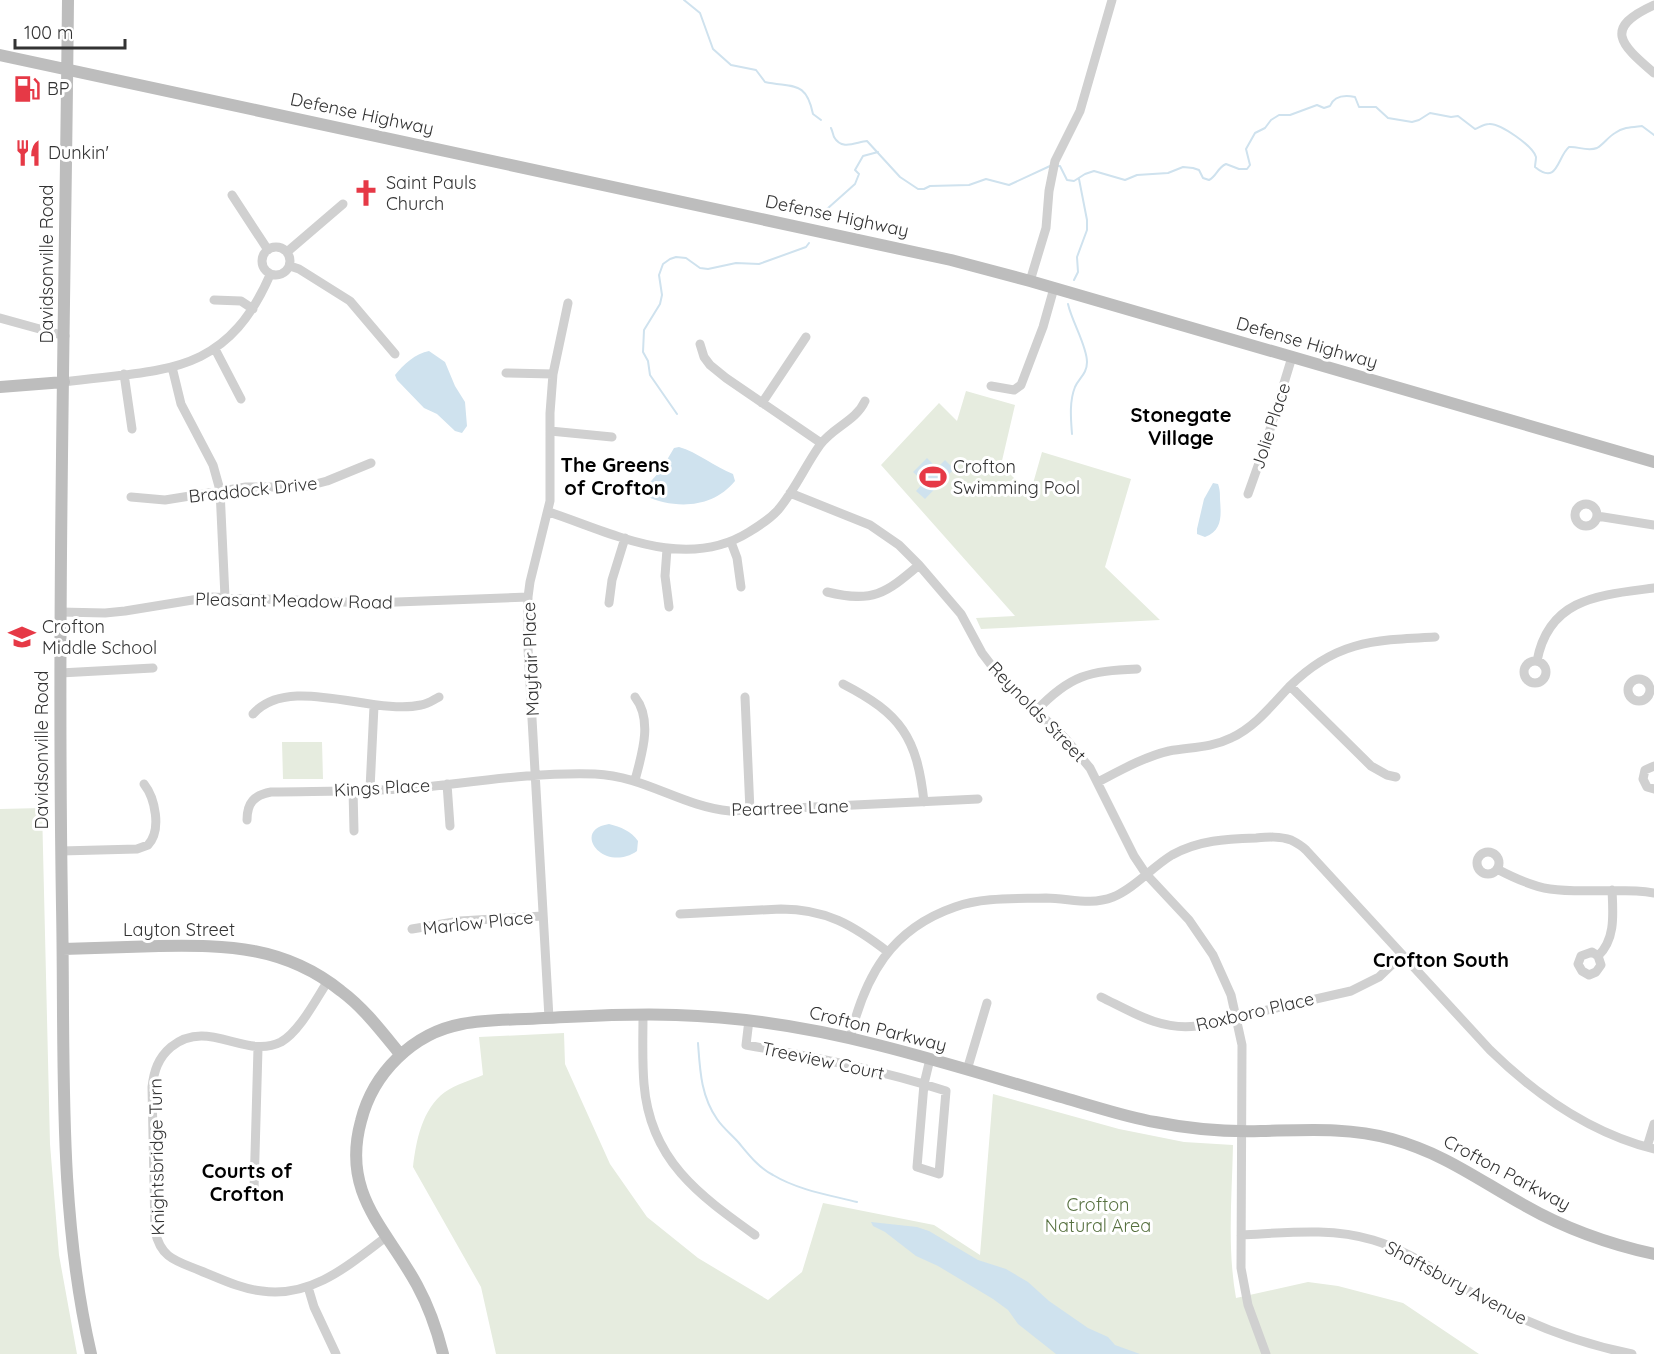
<svg xmlns="http://www.w3.org/2000/svg" width="1654" height="1354" font-family="Quicksand,sans-serif">
  <style>
    .green { fill: #e6ecdf }
    .water { fill: #cfe2ee }
    .lines { fill: none; stroke-linecap: round; stroke-linejoin: round }
    .stream { stroke: #cfe2ee; stroke-width: 2 }
    .street { stroke: #d0d0d0; stroke-width: 9 }
    .secondary { stroke: #bdbdbd; stroke-width: 12 }
    .labels { text-anchor: middle; stroke-width: 6; stroke-linejoin: round; paint-order: stroke }
    .poi-label { font-size: 18px; fill: #333; stroke: #fff; text-anchor: start }
    .street-label { font-size: 18px; fill: #333; stroke: #fff }
    .park-label { font-size: 18px; fill: #56703f; stroke: #fff }
    .neighbourhood-label { font-size: 20px; font-weight: bold; fill: #000; stroke: #fff }
  </style>
  <rect width="100%" height="100%" fill="#fff"/>
  <!-- green -->
  <path class="green" d="M966,391L1015,405L1001,465L1030,494L1042,452L1131,479L1105,567L1160,620L981,629L976,618L1015,616L881,465L939,403L957,421Z
    M282,742H322L323,779H283Z
    M42,808L50,1144L59,1255L77,1354H0V809Z
    M564,1033L565,1064L610,1164L647,1217L698,1258L768,1300L802,1272L823,1203L934,1225L980,1255L993,1094L1119,1129L1184,1142L1233,1145C1232,1195 1227,1248 1236,1298L1308,1282L1338,1286L1403,1303L1479,1354H496L481,1287L413,1167C416,1141 422,1109 445,1092C455,1085 471,1080 483,1075L479,1037Z"/>
  <!-- water -->
  <path class="water" d="M429,351L445,362L455,386L465,402L467,426L462,433L455,431L437,414L424,408L397,380L395,375C403,365 416,353 429,351Z
    M679,447C697,452 715,467 733,474L735,481C712,509 675,509 645,496L643,490L661,470L674,448Z
    M927,458L937,468L945,460L954,469L925,499L916,491L924,482L913,472Z
    M1213,483L1218,484C1220,490 1220,493 1220,499C1221,515 1223,530 1205,537L1197,534V529L1204,499Z
    M609,824C621,827 631,831 638,841L637,851C604,874 570,830 609,824Z
    M871,1222L917,1227L929,1231L978,1260L1006,1269L1028,1282L1049,1301L1088,1328L1108,1337L1115,1345L1140,1354H1056L1018,1324L1008,1310L993,1299L938,1266L916,1256L885,1232L873,1226Z"/>
  <g class="lines">
    <!-- stream -->
    <path class="stream" d="M684,0L700,13L713,49L731,65L756,70L765,82C793,88 806,80 813,114L821,120
      M831,128C832,130 833,134 834,137C842,151 856,142 867,141L900,177L918,189H924L930,186L969,185L986,179L1009,185L1050,166
      M1056,166H1060L1067,180L1074,181L1085,174L1094,171L1125,180L1137,175L1168,173L1183,167L1193,168L1199,170L1203,178L1209,180C1217,176 1217,168 1226,164L1239,169H1247L1250,165L1246,149L1255,133L1265,128L1271,120L1279,115H1290L1317,105L1324,108L1330,106C1334,96 1345,95 1355,97L1359,107H1376L1388,118L1412,122L1419,120L1430,113L1451,117L1458,116L1475,129C1480,127 1484,124 1489,124C1500,123 1533,146 1536,157C1536,161 1535,164 1535,167C1558,186 1557,157 1569,147C1578,146 1587,152 1597,148C1604,144 1608,137 1615,133C1623,127 1633,127 1642,126L1654,135
      M818,217L855,184L859,174L855,170L863,156L878,152
      M1074,280L1078,272L1077,257L1087,230V220L1079,179
      M1068,304C1072,322 1087,346 1087,362C1087,374 1079,378 1075,387C1069,402 1071,420 1072,434
      M677,414L650,375L648,361L643,352L644,330L660,304L662,295L659,275L663,264L670,259L676,257L686,258L700,268L708,269L736,263L759,264L806,247L809,243
      M698,1043C700,1071 701,1096 717,1119C723,1128 732,1135 739,1143C749,1155 759,1168 773,1175C798,1190 829,1195 857,1202"/>
    <!-- street -->
    <path class="street" d="M1654,5C1603,28 1620,44 1654,73
      M232,195L268,250
      M262 261a14 14 0 1 1 28 0a14 14 0 1 1-28 0Z
      M287,252L343,204
      M290,266L299,269L350,301L395,354
      M1030,281L1046,228L1049,191L1055,161L1080,111L1112,0
      M214,300L241,301L253,309
      M0,318L65,336
      M700,344L704,357L710,365L726,378L821,443
      M215,349L241,399
      M172,367L181,404L213,465L220,490L225,597
      M506,373L553,374
      M124,374L132,429
      M64,382C162,369 225,378 270,275
      M991,386L1014,390L1021,385L1043,327L1054,288
      M762,403L806,337
      M550,431L612,437
      M790,493L870,525L899,545L919,565L961,614L982,653L998,674L1064,737L1090,768L1134,856L1146,874L1189,920L1213,955L1231,995L1242,1045L1241,1268L1248,1305L1266,1354
      M1248,494L1264,449L1292,357
      M131,497L165,500L246,487H304L327,481L371,463
      M1575 515a11 11 0 1 1 22 0a11 11 0 1 1-22 0Z
      M549,512C612,533 685,572 749,532C759,526 770,519 778,510C795,490 805,466 820,445C833,427 856,421 865,401
      M1597,516L1654,525
      M731,542L737,558L741,587
      M667,549L665,576L669,607
      M827,592C873,603 885,594 919,565
      M609,603L612,580L625,538
      M60,612L105,613L125,611L211,597L370,603L528,597
      M1524 672a11 11 0 1 1 22 0a11 11 0 1 1-22 0Z
      M1537,661C1549,597 1601,595 1654,588
      M60,673L153,668
      M1628 690a11 11 0 1 1 22 0a11 11 0 1 1-22 0Z
      M843,684C901,714 917,737 924,802
      M1290,686L1371,766L1387,775L1396,777
      M635,697C653,720 642,754 635,780
      M745,697L750,811
      M1036,711C1070,675 1089,671 1137,669
      M253,714C289,673 373,716 421,705C428,704 433,700 439,697
      M1654,766L1645,770L1643,779L1647,787L1654,789
      M1098,782C1121,770 1144,757 1169,751C1191,747 1211,748 1231,738C1255,727 1271,706 1289,687C1335,641 1373,640 1435,637
      M447,784L450,826
      M370,789L374,706
      M353,790L354,831
      M247,820C247,803 254,795 271,792C319,791 369,792 417,788C475,782 536,772 595,774C645,776 680,806 730,811L978,799
      M61,851L137,849L148,845C162,830 155,798 144,784
      M1477 863a11 11 0 1 1 22 0a11 11 0 1 1-22 0Z
      M1497,869C1514,878 1531,886 1550,889C1584,894 1619,887 1654,893
      M680,914L781,909C826,909 853,925 888,952
      M412,929L460,921L543,916
      M1598,956L1601,965L1596,972L1589,975L1582,971L1578,964L1581,956L1592,952L1598,956C1616,939 1613,913 1612,890
      M328,981C316,999 300,1031 281,1042C245,1060 208,1017 171,1047C158,1058 154,1071 152,1087L155,1231C161,1259 177,1261 201,1271C221,1279 241,1289 262,1291C312,1298 349,1265 386,1237
      M1101,997C1132,1012 1161,1031 1197,1026L1351,991L1379,977L1402,955
      M643,1014C643,1038 642,1061 644,1084C650,1160 699,1195 755,1235
      M549,1018L528,648V597L530,582L550,501V413L553,374L568,303
      M749,1020L746,1045C814,1057 881,1070 946,1091L939,1174L917,1167L924,1084L930,1059
      M850,1038C865,976 891,929 955,907C983,897 1016,899 1046,898C1069,898 1090,906 1113,897C1135,888 1152,867 1172,855C1199,840 1226,839 1256,838C1268,837 1280,836 1291,840C1297,843 1302,846 1306,850L1490,1050C1536,1095 1590,1133 1654,1149
      M967,1070L987,1003
      M1647,1147L1654,1124
      M254,1190L258,1048
      M1241,1235C1285,1233 1330,1227 1373,1240C1410,1251 1441,1275 1474,1294C1523,1322 1577,1343 1632,1354
      M308,1287L314,1307L336,1354"/>
    <!-- secondary -->
    <path class="secondary" d="M68,0C65,302 57,604 62,906C65,1055 57,1208 91,1354
      M0,55L951,260L1030,281L1654,462
      M0,387L64,382
      M63,949C95,948 127,947 159,946C228,945 285,946 341,991C364,1008 382,1032 400,1054
      M443,1354C437,1330 429,1307 417,1285C386,1228 341,1194 361,1121C373,1073 413,1033 462,1024C489,1019 517,1020 544,1018C588,1016 632,1013 676,1015C744,1017 812,1028 878,1045C942,1061 1005,1081 1068,1099C1097,1107 1126,1117 1155,1122C1190,1129 1226,1132 1261,1131C1306,1130 1349,1127 1392,1139C1445,1154 1477,1179 1524,1205C1564,1228 1609,1244 1654,1254"/>
  </g>
  <!-- icons -->
  <defs>
    <symbol id="fuel-bare" viewBox="-9 -9 18 18"><path d="M-5.5-6h7V0h2V4h1.3V-2.5L3-4.5l.8-.8L6-3V5H2.5V1h-1V6h-7ZM-4.2-4.7v3.2H.2V-4.7Z" fill="#e63946" stroke="#fff" stroke-width="2.5" paint-order="stroke"/></symbol>
    <symbol id="restaurant-bare" viewBox="-9 -9 18 18"><path d="M-5-6h1v4h1v-4h1v4h1v-4h1v5L-1.5 .5V6h-2V.5L-5-1ZM5-6V6H3V1.5H1.5Q1.5-4 5-6Z" fill="#e63946" stroke="#fff" stroke-width="2.5" paint-order="stroke"/></symbol>
    <symbol id="church-bare" viewBox="-9 -9 18 18"><path d="M-1.2-6h2.4v3.5h3.3v2.4h-3.3V6h-2.4V-.1h-3.3v-2.4h3.3Z" fill="#e63946" stroke="#fff" stroke-width="2.5" paint-order="stroke"/></symbol>
    <symbol id="stadium-bare" viewBox="-9 -9 18 18"><path d="M0-5a6.5 5 0 1 0 0 10a6.5 5 0 1 0 0-10ZM-3.5-1.8h7v3.6h-7Z" fill="#e63946" stroke="#fff" stroke-width="2.5" paint-order="stroke"/></symbol>
    <symbol id="school-bare" viewBox="-9 -9 18 18"><path d="M0-5L7-2L0 1L-7-2ZM-4 1L0 2.5L4 1V4Q0 6-4 4Z" fill="#e63946" stroke="#fff" stroke-width="2.5" paint-order="stroke"/></symbol>
  </defs>
  <g fill-rule="evenodd">
    <use href="#fuel-bare" x="8" y="70" width="38" height="38"/>
    <use href="#restaurant-bare" x="9" y="134" width="38" height="38"/>
    <use href="#church-bare" x="347" y="174" width="38" height="38"/>
    <use href="#stadium-bare" x="914" y="458" width="38" height="38"/>
    <use href="#school-bare" x="3" y="618" width="38" height="38"/>
  </g>
  <g class="labels">
    <!-- poi labels -->
    <g class="poi-label">
      <text x="47" y="95">BP</text>
      <text x="48" y="159">Dunkin'</text>
      <text x="386" y="189">Saint Pauls<tspan x="386" dy="21">Church</tspan></text>
      <text x="953" y="473">Crofton<tspan x="953" dy="21">Swimming Pool</tspan></text>
      <text x="42" y="633">Crofton<tspan x="42" dy="21">Middle School</tspan></text>
    </g>
    <!-- street labels -->
    <g class="street-label">
      <text transform="translate(362 114) rotate(12)" y="6">Defense Highway</text>
      <text transform="translate(837 216) rotate(12)" y="6">Defense Highway</text>
      <text transform="translate(47 264) rotate(-90)" y="6">Davidsonville Road</text>
      <text transform="translate(1307 343) rotate(16)" y="6">Defense Highway</text>
      <text transform="translate(1271 426) rotate(-72)" y="6">Jolie Place</text>
      <text transform="translate(253 490) rotate(-6)" y="6">Braddock Drive</text>
      <text transform="translate(294 601) rotate(1)" y="6">Pleasant Meadow Road</text>
      <text transform="translate(531 659) rotate(-92)" y="6">Mayfair Place</text>
      <text transform="translate(1037 712) rotate(46)" y="6">Reynolds Street</text>
      <text transform="translate(42 750) rotate(-90)" y="6">Davidsonville Road</text>
      <text transform="translate(382 788) rotate(-3)" y="6">Kings Place</text>
      <text transform="translate(790 808) rotate(-2)" y="6">Peartree Lane</text>
      <text transform="translate(478 923) rotate(-6)" y="6">Marlow Place</text>
      <text x="179" y="936">Layton Street</text>
      <text transform="translate(1255 1012) rotate(-13)" y="6">Roxboro Place</text>
      <text transform="translate(878 1029) rotate(14)" y="6">Crofton Parkway</text>
      <text transform="translate(823 1061) rotate(12)" y="6">Treeview Court</text>
      <text transform="translate(157 1157) rotate(-91)" y="6">Knightsbridge Turn</text>
      <text transform="translate(1507 1173) rotate(28)" y="6">Crofton Parkway</text>
      <text transform="translate(1456 1283) rotate(28)" y="6">Shaftsbury Avenue</text>
    </g>
    <!-- park labels -->
    <g class="park-label">
      <text x="1098" y="1211">Crofton<tspan x="1098" dy="21">Natural Area</tspan></text>
    </g>
    <!-- neighbourhood labels -->
    <g class="neighbourhood-label">
      <text x="1181" y="422">Stonegate<tspan x="1181" dy="23">Village</tspan></text>
      <text x="615" y="472">The Greens<tspan x="615" dy="23">of Crofton</tspan></text>
      <text x="1441" y="967">Crofton South</text>
      <text x="247" y="1178">Courts of<tspan x="247" dy="23">Crofton</tspan></text>
    </g>
  </g>
  <!-- scale -->
  <path d="M15 39v9h110v-9" fill="none" stroke="#333333" stroke-width="3"/>
  <text x="24" y="39" font-size="18" fill="#333333" stroke="#ffffff" stroke-width="4.5" paint-order="stroke">100 m</text>
</svg>
